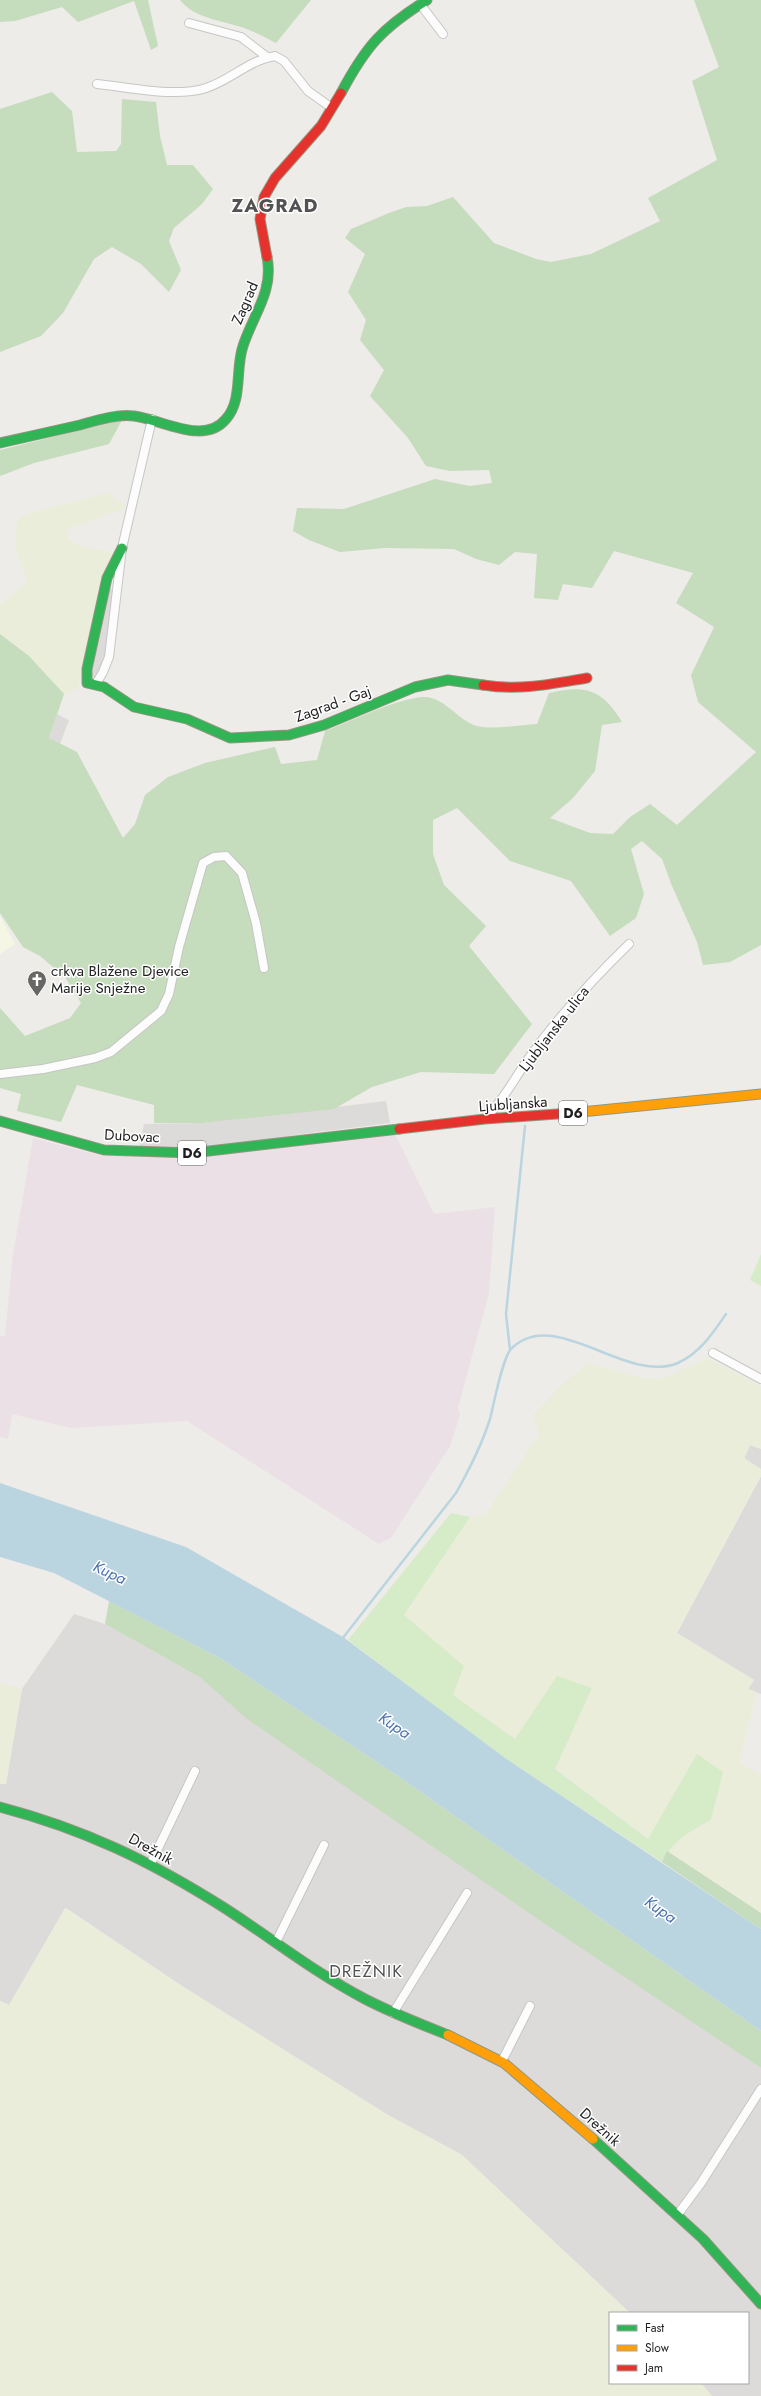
<svg xmlns="http://www.w3.org/2000/svg" width="761" height="2396" font-family="Jost,sans-serif">
  <style>
    .residential { fill: #dcdbd9 }
    .industrial { fill: #ebe0e6 }
    .education { fill: #f5f6e3 }
    .farmland { fill: #ebeddb }
    .grass { fill: #d6ebc7 }
    .forest { fill: #c5dcbd }
    .water { fill: #bbd5e0 }
    .lines { fill: none; stroke-linecap: round; stroke-linejoin: round }
    .stream { stroke: #bbd5e0; stroke-width: 2.5 }
    .street-casing { stroke: #c6c6c4; stroke-width: 10 }
    .fast-casing { stroke: #939780; stroke-width: 11 }
    .slow-casing { stroke: #939780; stroke-width: 11 }
    .jam-casing { stroke: #939780; stroke-width: 11 }
    .street { stroke: #fcfcfc; stroke-width: 8 }
    .fast { stroke: #30b455; stroke-width: 9 }
    .slow { stroke: #ff9f0a; stroke-width: 9 }
    .jam { stroke: #e5322d; stroke-width: 9 }
    .labels { text-anchor: middle; stroke-width: 3; stroke-linejoin: round; paint-order: stroke }
    .shield { fill: #fff; stroke: #626262; stroke-width: 1 }
    .shield-label { font-size: 14px; font-weight: bold; fill: #1f1f1f }
    .street-label { font-size: 15px; fill: #1f1f1f; stroke: #fff }
    .poi-label { font-size: 15px; fill: #1f1f1f; stroke: #fff; text-anchor: start }
    .water-label { font-size: 16px; font-style: italic; fill: #4b72af; stroke: #fff }
    .quarter-label { font-size: 17px; letter-spacing: 1px; fill: #525252; stroke: #fff }
    .district-label { font-size: 19px; font-weight: bold; letter-spacing: 1px; fill: #525252; stroke: #fff }
  </style>
  <rect width="100%" height="100%" fill="#edece8"/>
  <!-- residential -->
  <path class="residential" d="M107,588L119,591L111,657L98,678H90Z
    M57,714L69,720L60,744L49,739Z
    M386,1101L390,1123L295,1135L233,1147L139,1148L144,1124L201,1123Z
    M750,1445L761,1449V1469L744,1459Z
    M761,1476V1694L748,1689L754,1680L677,1633Z
    M74,1614L105,1624L201,1678L761,2068V2396H712L701,2383H748V2313H630L462,2155L388,2115L182,1986L66,1908L9,2005L0,2001V1784H6L22,1689Z"/>
  <!-- industrial -->
  <path class="industrial" d="M394,1132L434,1214L495,1207L489,1293L458,1408L460,1415L450,1446L391,1538L379,1544L187,1421L71,1428L12,1414L8,1439L0,1437V1336H5L13,1255L33,1138L102,1156Z"/>
  <!-- education -->
  <path class="education" d="M0,916L15,944L0,954Z"/>
  <!-- farmland -->
  <path class="farmland" d="M108,493L127,507L67,530L69,540L79,546L112,552L99,588L78,689L64,694L29,656L0,634V604L27,583L15,547L17,521L25,514Z
    M707,1358L761,1386V1449L750,1445L744,1458L761,1469V1476L677,1633L754,1680L748,1689L757,1692L739,1763L761,1775V1913L667,1851L683,1835L711,1820L697,1754L648,1839L555,1768L592,1688L557,1676L515,1739L453,1695L404,1615L470,1517L485,1514L500,1493L539,1434L533,1415L567,1380L589,1363L640,1378L662,1379Z
    M0,1683L22,1689L6,1784H0Z
    M65,1908L182,1986L388,2115L462,2155L630,2313H610V2383H701L712,2396H0V2001L9,2005Z"/>
  <!-- grass -->
  <path class="grass" d="M761,1254V1286L750,1280Z
    M451,1513L470,1517L404,1615L464,1666L453,1695L515,1739L557,1676L592,1688L555,1769L648,1839L697,1754L723,1772L711,1820C691,1831 673,1840 662,1862L496,1752L348,1640Z"/>
  <!-- forest -->
  <path class="forest" d="M0,0H148L158,46L151,50L134,1L78,22L62,7L15,21L0,22Z
    M180,0H311L276,43C266,38 257,33 247,29C226,21 194,19 180,0Z
    M694,0H761V945L730,962L703,965L697,942L672,886L662,859L642,841L631,849L644,894L636,918L610,936L571,881L510,861L457,808L433,820V854L444,885L486,926L469,946L532,1024L494,1074L421,1072L372,1087L334,1109L201,1123H154V1105L77,1085L61,1122L17,1111L21,1094L0,1088V1008L25,1036L70,1018L81,1003L65,977L40,956L23,947L0,913V634L29,656L64,694L49,738L77,752L123,838L135,824L145,795L168,777L205,763L275,747L281,764L317,760L325,731C352,721 395,699 423,697C446,696 460,725 482,727C499,729 519,725 537,724L549,693C586,684 603,690 622,722L602,725L595,771L573,798L550,818L590,833L613,834L630,817L650,804L677,825L756,752L698,702L691,675L714,627L676,603L693,573L614,551L592,588L563,584L558,600L534,598L537,554L515,552L499,565L476,559L454,549L385,548L340,552L309,540L293,531L297,508L344,509L435,479L470,486L492,483L489,470L450,471L426,466L408,438L370,396L384,370L360,340L366,320L348,292L365,254L345,238L351,229L389,213L406,207L427,206L453,197L494,243L536,259L551,262L591,254L660,221L648,198L717,160L692,81L719,67Z
    M52,92L72,111L77,152L116,151L121,144L122,99L156,102L160,136L167,165H193L213,189L202,204L174,228L169,241L181,270L169,292L141,264L112,247L94,259L63,313L41,336L0,352V109Z
    M122,420L109,444L34,463L0,476V450Z
    M109,1601L218,1657L398,1776L761,2031V2068L548,1926L247,1719L201,1678L105,1624Z
    M667,1851L761,1913V1929L662,1862Z"/>
  <!-- water -->
  <path class="water" d="M0,1483L186,1547L343,1637L505,1758L761,1929V2031L398,1776L218,1657L54,1573L0,1557Z"/>
  <g class="lines">
    <!-- stream -->
    <path class="stream" d="M510,1350L506,1314L525,1126
      M342,1639L456,1493C469,1470 482,1444 490,1419C494,1404 502,1359 511,1349C555,1305 626,1385 678,1363C700,1353 713,1333 726,1314"/>
    <defs>
      <path id="street" d="M420,4L443,34
        M189,23L241,37L267,57
        M97,84C129,87 175,98 206,88C231,80 249,60 275,56L284,61L308,91L332,108
        M96,684L103,672L109,657L122,548L152,419
        M0,1074L43,1069L95,1058L111,1052L161,1011L169,994L179,947L203,863L214,857L226,856L242,873L256,923L264,968
        M485,1119C504,1100 515,1077 531,1055C560,1015 594,978 629,944
        M713,1353L761,1379
        M151,1863L195,1771
        M276,1942L324,1845
        M393,2013L467,1893
        M502,2061L530,2006
        M678,2214L701,2183L761,2089"/>
      <path id="fast" d="M341,93C366,46 382,28 427,0
        M0,443C27,437 53,431 80,425C98,420 116,414 134,416C161,419 204,446 226,419C243,400 235,369 243,346C253,315 274,291 267,257
        M122,548L107,578L87,669V683L104,687L134,707L187,719L230,738L289,735L324,725L415,687L448,680L483,685
        M0,1121L104,1150L192,1153L399,1129
        M0,1807C84,1829 150,1861 223,1907C270,1937 315,1973 365,1999C392,2013 420,2024 448,2035
        M593,2139L703,2239L761,2304"/>
      <path id="slow" d="M571,1113L761,1094
        M448,2035L504,2063L593,2139"/>
      <path id="jam" d="M267,257L260,219L264,197L275,178L321,126L341,93
        M483,685C520,691 551,684 587,678
        M399,1129L485,1119L571,1113"/>
    </defs>
    <!-- street casing -->
    <use href="#street" class="street-casing"/>
    <!-- fast casing -->
    <use href="#fast" class="fast-casing"/>
    <!-- slow casing -->
    <use href="#slow" class="slow-casing"/>
    <!-- jam casing -->
    <use href="#jam" class="jam-casing"/>
    <!-- street -->
    <use href="#street" class="street"/>
    <!-- fast -->
    <use href="#fast" class="fast"/>
    <!-- slow -->
    <use href="#slow" class="slow"/>
    <!-- jam -->
    <use href="#jam" class="jam"/>
  </g>
  <!-- icons -->
  <defs>
    <symbol id="church-pin" viewBox="-11 -11 22 30"><path d="M0 17L-7.5 6A9.5 9.5 0 1 1 7.5 6Z" fill="#676765" stroke="#fff"/><path d="M-1.2-6h2.4v3.5h3.3v2.4h-3.3V6h-2.4V-.1h-3.3v-2.4h3.3Z" fill="#fff"/></symbol>
  </defs>
  <g fill-rule="evenodd">
    <use href="#church-pin" x="26" y="969" width="22" height="30"/>
  </g>
  <g class="labels">
    <!-- shield labels -->
    <g class="shield">
      <rect x="559" y="1101" width="28" height="24" rx="3"/>
      <rect x="178" y="1141" width="28" height="24" rx="3"/>
    </g>
    <g class="shield-label">
      <text x="573" y="1118">D6</text>
      <text x="192" y="1158">D6</text>
    </g>
    <!-- street labels -->
    <g class="street-label">
      <text transform="translate(245 303) rotate(-67)" y="5">Zagrad</text>
      <text transform="translate(333 704) rotate(-20)" y="5">Zagrad - Gaj</text>
      <text transform="translate(554 1029) rotate(-52)" y="5">Ljubljanska ulica</text>
      <text transform="translate(513 1104) rotate(-4)" y="5">Ljubljanska</text>
      <text transform="translate(132 1136) rotate(3)" y="5">Dubovac</text>
      <text transform="translate(151 1849) rotate(29)" y="5">Drežnik</text>
      <text transform="translate(600 2127) rotate(42)" y="5">Drežnik</text>
    </g>
    <!-- poi labels -->
    <g class="poi-label">
      <text x="51" y="976">crkva Blažene Djevice<tspan x="51" dy="17">Marije Snježne</tspan></text>
    </g>
    <!-- water labels -->
    <g class="water-label">
      <text transform="translate(110 1572) rotate(25)" y="6">Kupa</text>
      <text transform="translate(395 1725) rotate(34)" y="6">Kupa</text>
      <text transform="translate(661 1909) rotate(35)" y="6">Kupa</text>
    </g>
    <!-- quarter labels -->
    <g class="quarter-label">
      <text x="366" y="1977">DREŽNIK</text>
    </g>
    <!-- district labels -->
    <g class="district-label">
      <text x="275" y="212">ZAGRAD</text>
    </g>
  </g>
  <!-- legend -->
  <rect x="609" y="2312" width="140" height="72" fill="#ffffff" stroke="#a5a5a5"/>
  <rect x="617" y="2325" width="20" height="6" fill="#30b455" stroke="#a5a5a5"/>
  <text x="645" y="2332" font-size="12" fill="#1f1f1f">Fast</text>
  <rect x="617" y="2345" width="20" height="6" fill="#ff9f0a" stroke="#a5a5a5"/>
  <text x="645" y="2352" font-size="12" fill="#1f1f1f">Slow</text>
  <rect x="617" y="2365" width="20" height="6" fill="#e5322d" stroke="#a5a5a5"/>
  <text x="645" y="2372" font-size="12" fill="#1f1f1f">Jam</text>
</svg>
